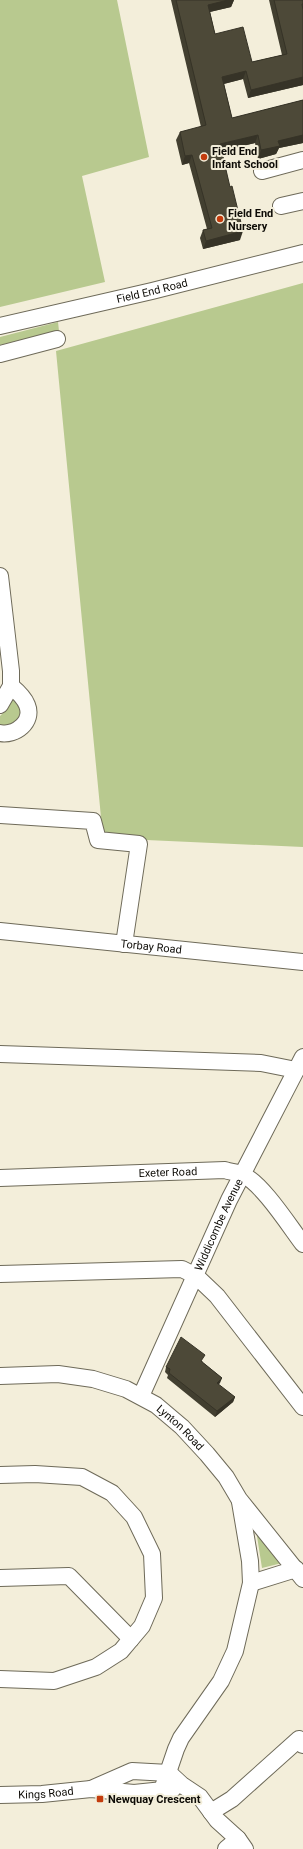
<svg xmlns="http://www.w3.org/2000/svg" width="303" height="1849" font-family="Roboto,sans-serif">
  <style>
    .green { fill: #b8c98f }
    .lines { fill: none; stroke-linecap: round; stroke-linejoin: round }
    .minor-casing { stroke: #6e6a59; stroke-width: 18 }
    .minor { stroke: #fff; stroke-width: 16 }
    .wall { fill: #423f30 }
    .shaded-wall { fill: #363327 }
    .building { fill: #4d4938; stroke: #363327 }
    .poi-dot { fill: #c43c0d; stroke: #f3eeda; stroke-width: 1.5 }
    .labels { text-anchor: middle; stroke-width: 4; stroke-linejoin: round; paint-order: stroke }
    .poi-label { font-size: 11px; font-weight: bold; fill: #0d0b06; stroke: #f3eeda; text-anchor: start }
    .street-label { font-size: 11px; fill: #0d0b06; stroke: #f3eeda }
  </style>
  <rect width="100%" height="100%" fill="#f3eeda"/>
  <!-- green -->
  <path class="green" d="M0,0H117L149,157L82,176L105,282L0,307Z
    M303,283V847L103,838L56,351Z
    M58,322L59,331L0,345V337Z
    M14,696L24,709L20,722L0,727V716L6,710Z
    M256,1530L286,1562L262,1568Z"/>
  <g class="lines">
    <defs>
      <g id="minor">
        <path d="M262,171L303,160"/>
        <path d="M281,206L303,201"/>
        <path id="s1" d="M0,326L152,291L303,253"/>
        <path d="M0,354L57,339"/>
        <path d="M0,576L11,671V686L0,705"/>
        <path d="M0,733C15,736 34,722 27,705C24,697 17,691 11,686"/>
        <path d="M0,815L93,821L98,840L139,844L124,944"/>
        <path id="s2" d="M0,931L303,962"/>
        <path d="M0,1054L261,1063L296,1070"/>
        <path id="s3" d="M0,1178L225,1170C230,1172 237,1172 243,1175C262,1183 290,1227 303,1244"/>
        <path d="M0,1274L182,1269L196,1276L217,1296L303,1407"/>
        <path id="s4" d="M0,1376L58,1374L93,1379L126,1389L156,1405L182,1427L207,1454L226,1477L239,1499L303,1579"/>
        <path id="s5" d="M141,1396L229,1200L303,1057"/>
        <path d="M0,1475L35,1474L82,1477L112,1493L134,1517L152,1554L154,1598L142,1626L131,1639L121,1651L96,1667L54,1681L0,1679"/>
        <path d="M0,1578L69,1576L131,1639"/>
        <path d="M251,1583L296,1569"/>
        <path d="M91,1789L132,1771L169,1773L182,1785L200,1797L217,1820L238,1839L245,1849"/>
        <path d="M162,1790L176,1749L181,1738L221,1681L235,1651L251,1583L250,1561L240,1502"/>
        <path id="s6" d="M0,1795L42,1794L91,1789L134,1793L173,1789"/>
        <path d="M211,1812L232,1799L299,1739L303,1745"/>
        <path d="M226,1849L238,1839"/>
      </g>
    </defs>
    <!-- minor casing -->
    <use href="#minor" class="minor-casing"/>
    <!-- minor -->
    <use href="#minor" class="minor"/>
  </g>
  <!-- wall -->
  <path class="wall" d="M171,0H234L231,7L210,12L215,34L252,62L282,55L269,0H303V85L248,98L243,79L224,84L232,118L303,100V143L279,148L276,154L258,159L255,143L222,151L240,240L203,249L200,238L203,230L207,229L189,163L182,165L176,140L180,132L201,127Z
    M203,1361L202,1362L222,1378L218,1385L235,1397L233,1402L215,1417L167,1378L168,1375L165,1372L166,1367Z"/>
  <!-- shaded-wall -->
  <path class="shaded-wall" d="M228,0H234L231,7L205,13L208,5Z
    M246,71L243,79L219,85L222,77Z
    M303,77V85L248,98L251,90Z
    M258,135L255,143L217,152L220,144Z
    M303,135V143L279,148L276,154L258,159L261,150L278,141Z
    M192,155L189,163L182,165L185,156Z
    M243,231L240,240L203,249L206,241Z
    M222,1378L220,1383L215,1389L217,1383Z
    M235,1397L233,1402L215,1417L217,1411Z"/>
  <!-- building -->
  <path class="building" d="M176,0H228L208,5L215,34L243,27L252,62L287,54L274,0H303V4H302L303,10V77L251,90L246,71L222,77L232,118L303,100V135L278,141L280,146L261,150L258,135L220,144L230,187L232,186L243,231L206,241L203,230L212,228L192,155L185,156L180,132L206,125Z
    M181,1337L205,1355L201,1361L222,1378L217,1383L235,1397L217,1411L169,1373L170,1369L166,1367Z"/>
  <!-- markers -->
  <g class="poi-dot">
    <circle cx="204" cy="157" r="4"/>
    <circle cx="220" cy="219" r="4"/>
    <rect x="96" y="1795" width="8" height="8" rx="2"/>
  </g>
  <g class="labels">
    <!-- poi labels -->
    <g class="poi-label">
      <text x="212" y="155">Field End<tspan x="212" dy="13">Infant School</tspan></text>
      <text x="228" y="217">Field End<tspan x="228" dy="13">Nursery</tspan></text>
      <text x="108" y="1803">Newquay Crescent</text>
    </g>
    <!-- street labels -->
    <g class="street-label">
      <text dy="4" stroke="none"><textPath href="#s1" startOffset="156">Field End Road</textPath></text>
      <text dy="4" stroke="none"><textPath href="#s2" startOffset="152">Torbay Road</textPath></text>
      <text dy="4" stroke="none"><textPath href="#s3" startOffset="168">Exeter Road</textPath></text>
      <text dy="4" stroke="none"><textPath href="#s5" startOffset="188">Widdicombe Avenue</textPath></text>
      <text dy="4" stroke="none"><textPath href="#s4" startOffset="195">Lynton Road</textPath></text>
      <text dy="4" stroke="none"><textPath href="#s6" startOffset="46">Kings Road</textPath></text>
    </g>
  </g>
</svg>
